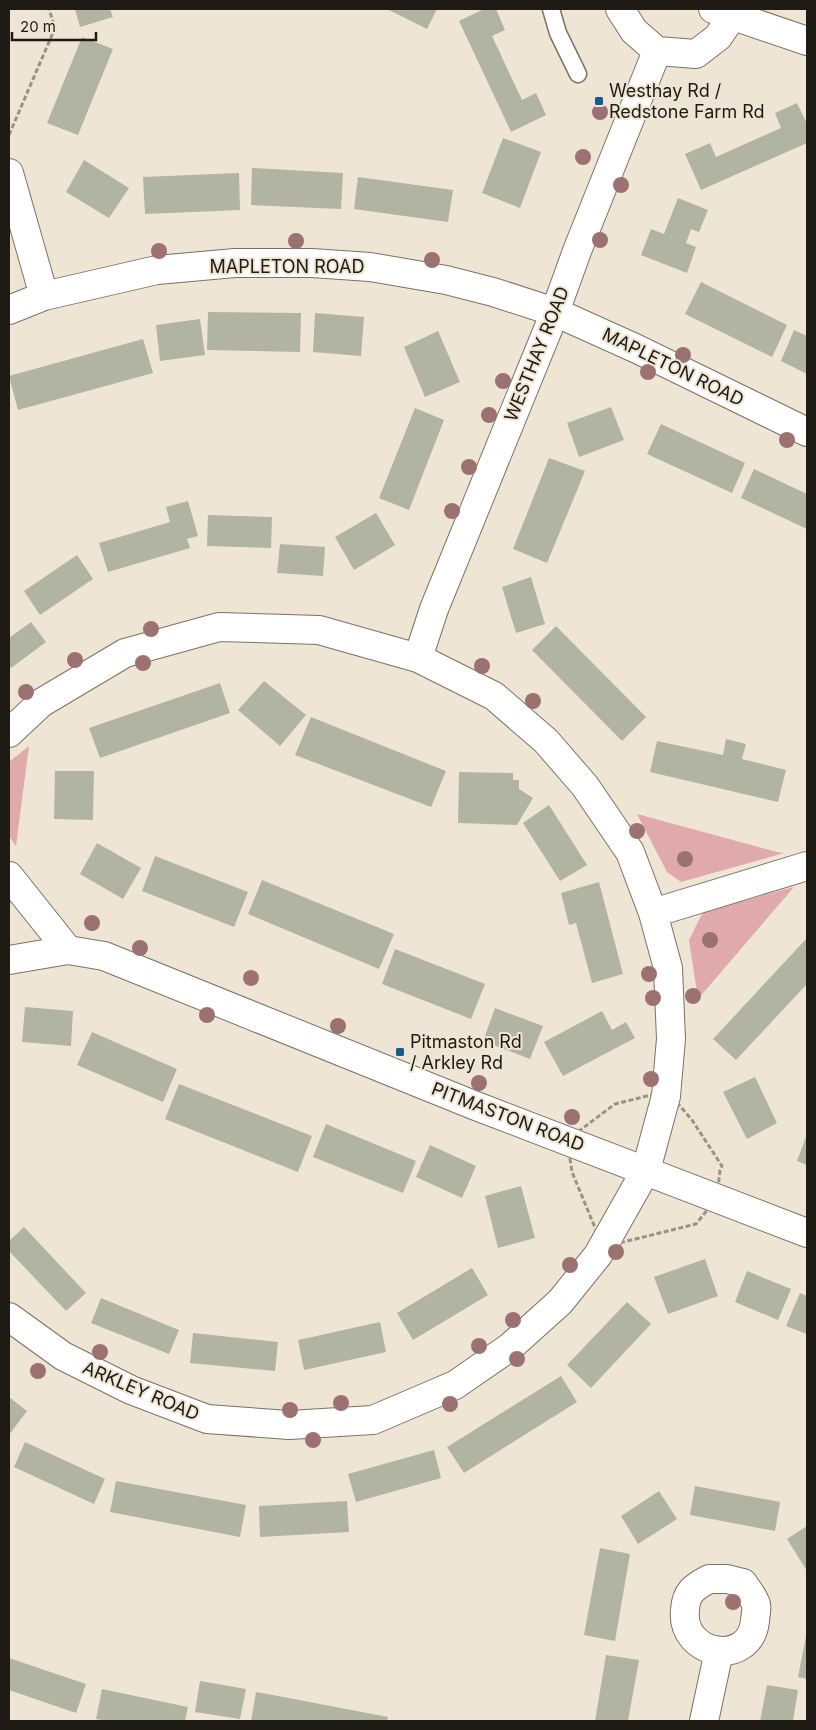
<svg xmlns="http://www.w3.org/2000/svg" width="816" height="1730" font-family="Inter,sans-serif">
  <style>
    .green { fill: #e0a9ac }
    .building { fill: #b1b4a2 }
    .lines { fill: none; stroke-linecap: round; stroke-linejoin: round }
    .service-casing { stroke: #7b7264; stroke-width: 19 }
    .minor-casing { stroke: #7b7264; stroke-width: 30 }
    .tertiary-casing { stroke: #7b7264; stroke-width: 30 }
    .path { stroke: #9a9286; stroke-width: 3; stroke-dasharray: 5 2.5; stroke-linecap: butt }
    .service { stroke: #fff; stroke-width: 16 }
    .minor { stroke: #fff; stroke-width: 28 }
    .tertiary { stroke: #fff; stroke-width: 28 }
    .tree { fill: #9b7271 }
    .poi-dot { fill: #155b90; stroke: #efe5d5; stroke-width: 2 }
    .labels { text-anchor: middle; stroke-width: 4; stroke-linejoin: round; paint-order: stroke }
    .poi-label { font-size: 18px; fill: #1e1a14; stroke: #efe5d5; text-anchor: start }
    .street-label { font-size: 18px; fill: #1e1a14; stroke: #efe5d5 }
  </style>
  <rect width="100%" height="100%" fill="#efe5d5"/>
  <!-- green -->
  <path class="green" d="M29,746L16,846L9,836V762Z
    M637,814L777,852L784,853L681,882L667,872Z
    M794,887L698,999L689,940L703,912Z"/>
  <!-- building -->
  <path class="building" d="M75,9H110L113,17L80,27Z
    M387,9H437L427,29Z
    M484,9H496L505,30L492,36L522,100L536,93L546,115L511,132L459,21Z
    M82,37L113,49L78,135L47,123Z
    M797,103L807,124V143L701,190L685,154L710,143L716,157L781,128L775,113Z
    M503,138L541,152L520,208L482,193Z
    M84,160L129,188L109,218L66,192Z
    M252,168L343,173L341,209L251,205Z
    M239,173L240,210L145,214L143,177Z
    M358,177L453,190L448,222L354,209Z
    M678,198L708,210L699,232L691,229L686,243L696,247L687,273L641,255L651,229L664,234Z
    M701,282L787,325L772,357L685,314Z
    M208,312L301,313L300,352L207,350Z
    M315,313L364,317L361,356L313,352Z
    M200,319L205,355L160,361L156,325Z
    M794,330L807,336V374L781,361Z
    M438,331L460,382L425,397L404,347Z
    M143,339L153,373L18,410L9,376Z
    M611,407L624,440L579,457L567,423Z
    M415,408L444,420L409,510L379,498Z
    M661,424L745,463L732,493L647,454Z
    M549,458L585,471L547,563L513,549Z
    M754,469L807,494V529L741,498Z
    M188,501L198,536L187,539L190,548L108,572L99,543L170,522L166,507Z
    M376,513L395,545L354,570L335,537Z
    M208,515L272,517L271,548L207,546Z
    M280,544L325,547L323,576L277,573Z
    M77,555L93,579L40,615L24,591Z
    M531,577L545,624L516,633L502,587Z
    M31,622L46,642L11,668L9,665V638Z
    M556,626L646,717L622,741L532,650Z
    M264,681L306,715L280,746L238,710Z
    M220,683L230,713L100,758L89,728Z
    M311,717L446,771L431,807L295,755Z
    M726,739L746,744L742,759L786,770L778,802L650,772L657,741L723,755Z
    M55,771H94L93,820L54,819Z
    M459,772L513,773V780H519V789L533,798L517,825L458,823Z
    M549,805L587,865L560,881L523,823Z
    M97,843L141,868L123,899L80,874Z
    M155,856L248,892L234,927L142,891Z
    M262,880L394,934L379,969L248,914Z
    M599,882L623,974L592,983L576,923L569,925L561,893Z
    M807,938V984L736,1060L713,1039Z
    M395,949L485,984L471,1019L382,984Z
    M25,1007L73,1011L71,1046L22,1042Z
    M495,1008L543,1026L530,1059L483,1041Z
    M602,1011L612,1030L626,1022L635,1038L563,1076L544,1042Z
    M92,1032L177,1069L163,1102L77,1065Z
    M755,1077L777,1123L747,1139L723,1092Z
    M179,1084L312,1136L298,1172L165,1119Z
    M326,1124L416,1161L403,1193L313,1157Z
    M807,1134V1165L797,1161Z
    M430,1145L476,1166L462,1198L416,1177Z
    M521,1186L535,1238L498,1248L485,1196Z
    M24,1227L86,1293L66,1311L9,1251V1241Z
    M705,1259L718,1296L668,1314L654,1277Z
    M472,1268L488,1295L413,1340L397,1313Z
    M747,1271L791,1289L778,1320L735,1302Z
    M800,1293L807,1296V1334L786,1326Z
    M101,1298L179,1330L169,1354L91,1323Z
    M627,1302L651,1324L591,1388L567,1365Z
    M380,1322L386,1352L304,1370L298,1340Z
    M193,1333L278,1342L275,1371L190,1363Z
    M561,1376L577,1402L464,1473L447,1447Z
    M9,1397L27,1411L9,1435Z
    M25,1442L105,1479L94,1504L14,1467Z
    M434,1450L441,1478L356,1502L348,1474Z
    M116,1481L246,1505L240,1537L110,1512Z
    M695,1486L780,1502L775,1531L690,1515Z
    M659,1491L677,1519L638,1544L621,1516Z
    M347,1501L349,1532L260,1537L259,1506Z
    M807,1526V1571L787,1539Z
    M600,1548L630,1554L615,1641L584,1635Z
    M806,1636H807V1679L798,1677Z
    M606,1655L639,1660L628,1721H595Z
    M9,1658L86,1684L76,1713L9,1690Z
    M200,1681L246,1689L240,1719L195,1712Z
    M767,1685L798,1690L793,1721H760Z
    M102,1689L188,1707L185,1721H107L96,1719Z
    M256,1692L278,1696L388,1717L387,1721H251Z"/>
  <g class="lines">
    <defs>
      <path id="service" d="M551,9L558,33L578,74"/>
      <path id="minor" d="M657,51L696,54L718,37L733,15
        M9,173L44,296
        M9,310L44,296L157,270L235,263H312L370,267L446,280L493,292L555,312L637,349L807,432
        M418,658L434,609L555,312L577,251L657,51L634,31L620,9
        M9,733L41,703L125,653L219,627L319,630L418,658L494,696L546,741L585,786L630,852L653,913L668,968L671,1039L666,1096L646,1170L598,1255L560,1302L510,1347L455,1385L373,1420L289,1425L207,1419L131,1390L63,1356L9,1317
        M9,876L68,950
        M653,913L807,866
        M9,960L68,950L104,956L476,1106L807,1233
        M709,1579H727L743,1583C747,1589 752,1595 755,1602C758,1607 755,1616 755,1621C750,1668 680,1656 685,1610C686,1592 694,1587 709,1579Z
        M704,1721L719,1651"/>
      <path id="tertiary" d="M713,9L807,41"/>
    </defs>
    <!-- service casing -->
    <use href="#service" class="service-casing"/>
    <!-- minor casing -->
    <use href="#minor" class="minor-casing"/>
    <!-- tertiary casing -->
    <use href="#tertiary" class="tertiary-casing"/>
    <!-- path -->
    <path class="path" d="M9,135L55,28L49,9
      M667,1091L692,1120L722,1166L720,1170L717,1198L696,1224L603,1247L572,1172L567,1140L615,1104Z"/>
    <!-- service -->
    <use href="#service" class="service"/>
    <!-- minor -->
    <use href="#minor" class="minor"/>
    <!-- tertiary -->
    <use href="#tertiary" class="tertiary"/>
  </g>
  <!-- trees -->
  <g class="tree">
    <circle cx="600" cy="112" r="8"/>
    <circle cx="583" cy="157" r="8"/>
    <circle cx="621" cy="185" r="8"/>
    <circle cx="600" cy="240" r="8"/>
    <circle cx="296" cy="241" r="8"/>
    <circle cx="159" cy="251" r="8"/>
    <circle cx="432" cy="260" r="8"/>
    <circle cx="683" cy="355" r="8"/>
    <circle cx="648" cy="372" r="8"/>
    <circle cx="503" cy="381" r="8"/>
    <circle cx="489" cy="415" r="8"/>
    <circle cx="787" cy="440" r="8"/>
    <circle cx="469" cy="467" r="8"/>
    <circle cx="452" cy="511" r="8"/>
    <circle cx="151" cy="629" r="8"/>
    <circle cx="75" cy="660" r="8"/>
    <circle cx="143" cy="663" r="8"/>
    <circle cx="482" cy="666" r="8"/>
    <circle cx="26" cy="692" r="8"/>
    <circle cx="533" cy="701" r="8"/>
    <circle cx="637" cy="831" r="8"/>
    <circle cx="685" cy="859" r="8"/>
    <circle cx="92" cy="923" r="8"/>
    <circle cx="710" cy="940" r="8"/>
    <circle cx="140" cy="948" r="8"/>
    <circle cx="649" cy="974" r="8"/>
    <circle cx="251" cy="978" r="8"/>
    <circle cx="693" cy="996" r="8"/>
    <circle cx="653" cy="998" r="8"/>
    <circle cx="207" cy="1015" r="8"/>
    <circle cx="338" cy="1026" r="8"/>
    <circle cx="651" cy="1079" r="8"/>
    <circle cx="479" cy="1083" r="8"/>
    <circle cx="572" cy="1117" r="8"/>
    <circle cx="616" cy="1252" r="8"/>
    <circle cx="570" cy="1265" r="8"/>
    <circle cx="513" cy="1320" r="8"/>
    <circle cx="479" cy="1346" r="8"/>
    <circle cx="100" cy="1352" r="8"/>
    <circle cx="517" cy="1359" r="8"/>
    <circle cx="38" cy="1371" r="8"/>
    <circle cx="341" cy="1403" r="8"/>
    <circle cx="450" cy="1404" r="8"/>
    <circle cx="290" cy="1410" r="8"/>
    <circle cx="313" cy="1440" r="8"/>
    <circle cx="733" cy="1602" r="8"/>
  </g>
  <!-- markers -->
  <g class="poi-dot">
    <rect x="594" y="96" width="10" height="10" rx="2.5"/>
    <rect x="395" y="1047" width="10" height="10" rx="2.5"/>
  </g>
  <g class="labels">
    <!-- poi labels -->
    <g class="poi-label">
      <text x="609" y="97">Westhay Rd /<tspan x="609" dy="21">Redstone Farm Rd</tspan></text>
      <text x="410" y="1048">Pitmaston Rd<tspan x="410" dy="21">/ Arkley Rd</tspan></text>
    </g>
    <!-- street labels -->
    <g class="street-label">
      <text x="287" y="273">MAPLETON ROAD</text>
      <text transform="translate(537 354) rotate(-68)" y="6">WESTHAY ROAD</text>
      <text transform="translate(673 367) rotate(26)" y="6">MAPLETON ROAD</text>
      <text transform="translate(508 1117) rotate(21)" y="6">PITMASTON ROAD</text>
      <text transform="translate(141 1391) rotate(23)" y="6">ARKLEY ROAD</text>
    </g>
  </g>
  <!-- border -->
  <rect width="816" height="1730" fill="none" stroke="#1e1a14" stroke-width="20"/>
  <!-- scale -->
  <path d="M12 32v8h84v-8" fill="none" stroke="#1e1a14" stroke-width="2.5"/>
  <text x="20" y="32" font-size="15" fill="#1e1a14" stroke="#efe5d5" stroke-width="4" paint-order="stroke">20 m</text>
</svg>
